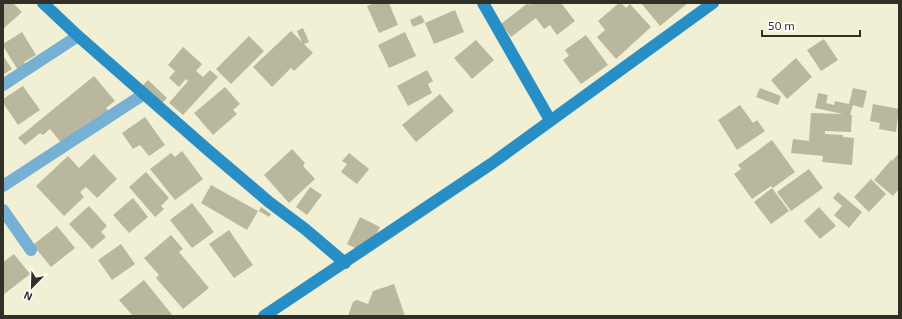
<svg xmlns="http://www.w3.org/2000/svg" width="902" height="319" font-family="'Exo 2',sans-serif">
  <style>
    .building { fill: #b9b79d }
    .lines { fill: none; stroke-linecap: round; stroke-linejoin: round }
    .street { stroke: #76b0d5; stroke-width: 12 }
    .secondary { stroke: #288fc6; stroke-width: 12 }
  </style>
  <rect width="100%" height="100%" fill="#f1f0d5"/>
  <!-- building -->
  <path class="building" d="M3,3H13L22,12L3,29Z
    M374,3H389L398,25L379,33L367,6Z
    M528,3L529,5L532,3H561L575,21L557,35L550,25L544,29L536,18L511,37L501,24Z
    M619,3H621L626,8L630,4L651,27L616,59L597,37L605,30L598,21Z
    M641,3H688L660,26Z
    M455,10L464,32L434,44L425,23Z
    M421,15L425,22L413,27L410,20Z
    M303,28L309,42L304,44L313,53L294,71L291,68L272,87L253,67L291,31L302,42L297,31Z
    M22,32L36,55L24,62L26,65L18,70L3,46V44Z
    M405,32L416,56L389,68L378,45Z
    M586,35L608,65L581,84L563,60L569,56L565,50Z
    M249,36L264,51L231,84L216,69Z
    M824,39L838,60L821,71L807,50Z
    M476,40L494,60L472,79L454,58Z
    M183,47L202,64L196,71L203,77L210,70L218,77L183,115L169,103L188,81L186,79L179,87L169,78L175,71L168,65Z
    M3,56L12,69L4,74L3,73Z
    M796,58L812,77L787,99L771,80Z
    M427,70L433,81L428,84L432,93L408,106L397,86Z
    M94,76L115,101L106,108L111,114L67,150L50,129L43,135L40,133L25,145L18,138Z
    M148,80L167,98L159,106L140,88Z
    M23,86L40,110L18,125L3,103V99Z
    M225,87L240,104L233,110L237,114L213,135L194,113Z
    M760,88L781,96L778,105L756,97Z
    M853,88L867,91L863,108L853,105L850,115H852L851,132L825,131V134L843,135V137L854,138L852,165L822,162L823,156L791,153L793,139L809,141L811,113L843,114L815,108L818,93L828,95L826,103L834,105L835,101L849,104Z
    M440,94L454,111L416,142L402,125Z
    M873,104L899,109L896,132L879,129L880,123L870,121Z
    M740,105L753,123L757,120L765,131L737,150L718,120Z
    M145,117L165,145L149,156L140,145L133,149L122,133Z
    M772,140L795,172L773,188L771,186L752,199L734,174L741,169L738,165Z
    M292,149L305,163L303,166L315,179L289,203L264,175Z
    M182,151L203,179L175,200L150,169L171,153L175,157Z
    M349,153L369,169L357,184L341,172L347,164L342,161Z
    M899,153V189L893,196L874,180L891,160L892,161Z
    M94,154L117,179L97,198L86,187L80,192L84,197L64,216L36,186L68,156L79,168Z
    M809,169L823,188L791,211L777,192Z
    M146,172L169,198L161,206L164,209L155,217L129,187Z
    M871,179L886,194L869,212L854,197Z
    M211,185L258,211L247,230L201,203Z
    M310,187L322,195L307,215L296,207Z
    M772,188L789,211L771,224L754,202Z
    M838,192L862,212L849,228L834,215L842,206L833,198Z
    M133,198L148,217L129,233L113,215Z
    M192,203L214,232L192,248L170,220Z
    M89,206L107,226L101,232L106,237L92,249L69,224Z
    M261,207L271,214L269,217L259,211Z
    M819,207L836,226L820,239L804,221Z
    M360,217L380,227L372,243L361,251L347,244Z
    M57,226L75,248L51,267L33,245Z
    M229,230L253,265L234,278L209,244Z
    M171,235L183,249L179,252L209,288L183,309L156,278L159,275L144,258Z
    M121,244L135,264L112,280L98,260Z
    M14,254L30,274L3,295V262Z
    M144,280L173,316H133L119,300Z
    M394,284L405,316H348L353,302L357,300L368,304L373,291Z"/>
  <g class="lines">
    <!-- street -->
    <path class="street" d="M3,85L78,36
      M3,186L144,94
      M3,210L31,250"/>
    <!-- secondary -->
    <path class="secondary" d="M43,3L78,36L208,150L269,202L305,229L345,263
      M483,3L550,120
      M264,316L491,164L713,3"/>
  </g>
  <!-- border -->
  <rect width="902" height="319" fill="none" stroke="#313026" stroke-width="8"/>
  <!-- north arrow -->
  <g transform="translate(32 287) rotate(203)" stroke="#ffffff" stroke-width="3" paint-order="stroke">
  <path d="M0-3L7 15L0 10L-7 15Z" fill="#313026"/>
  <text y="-6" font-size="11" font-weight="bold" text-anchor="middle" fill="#313026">N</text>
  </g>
  <!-- scale -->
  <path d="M762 30v6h98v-6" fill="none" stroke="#313026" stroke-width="2"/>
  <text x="768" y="30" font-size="12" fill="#313026" stroke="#ffffff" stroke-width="3" paint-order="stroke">50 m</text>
</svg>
